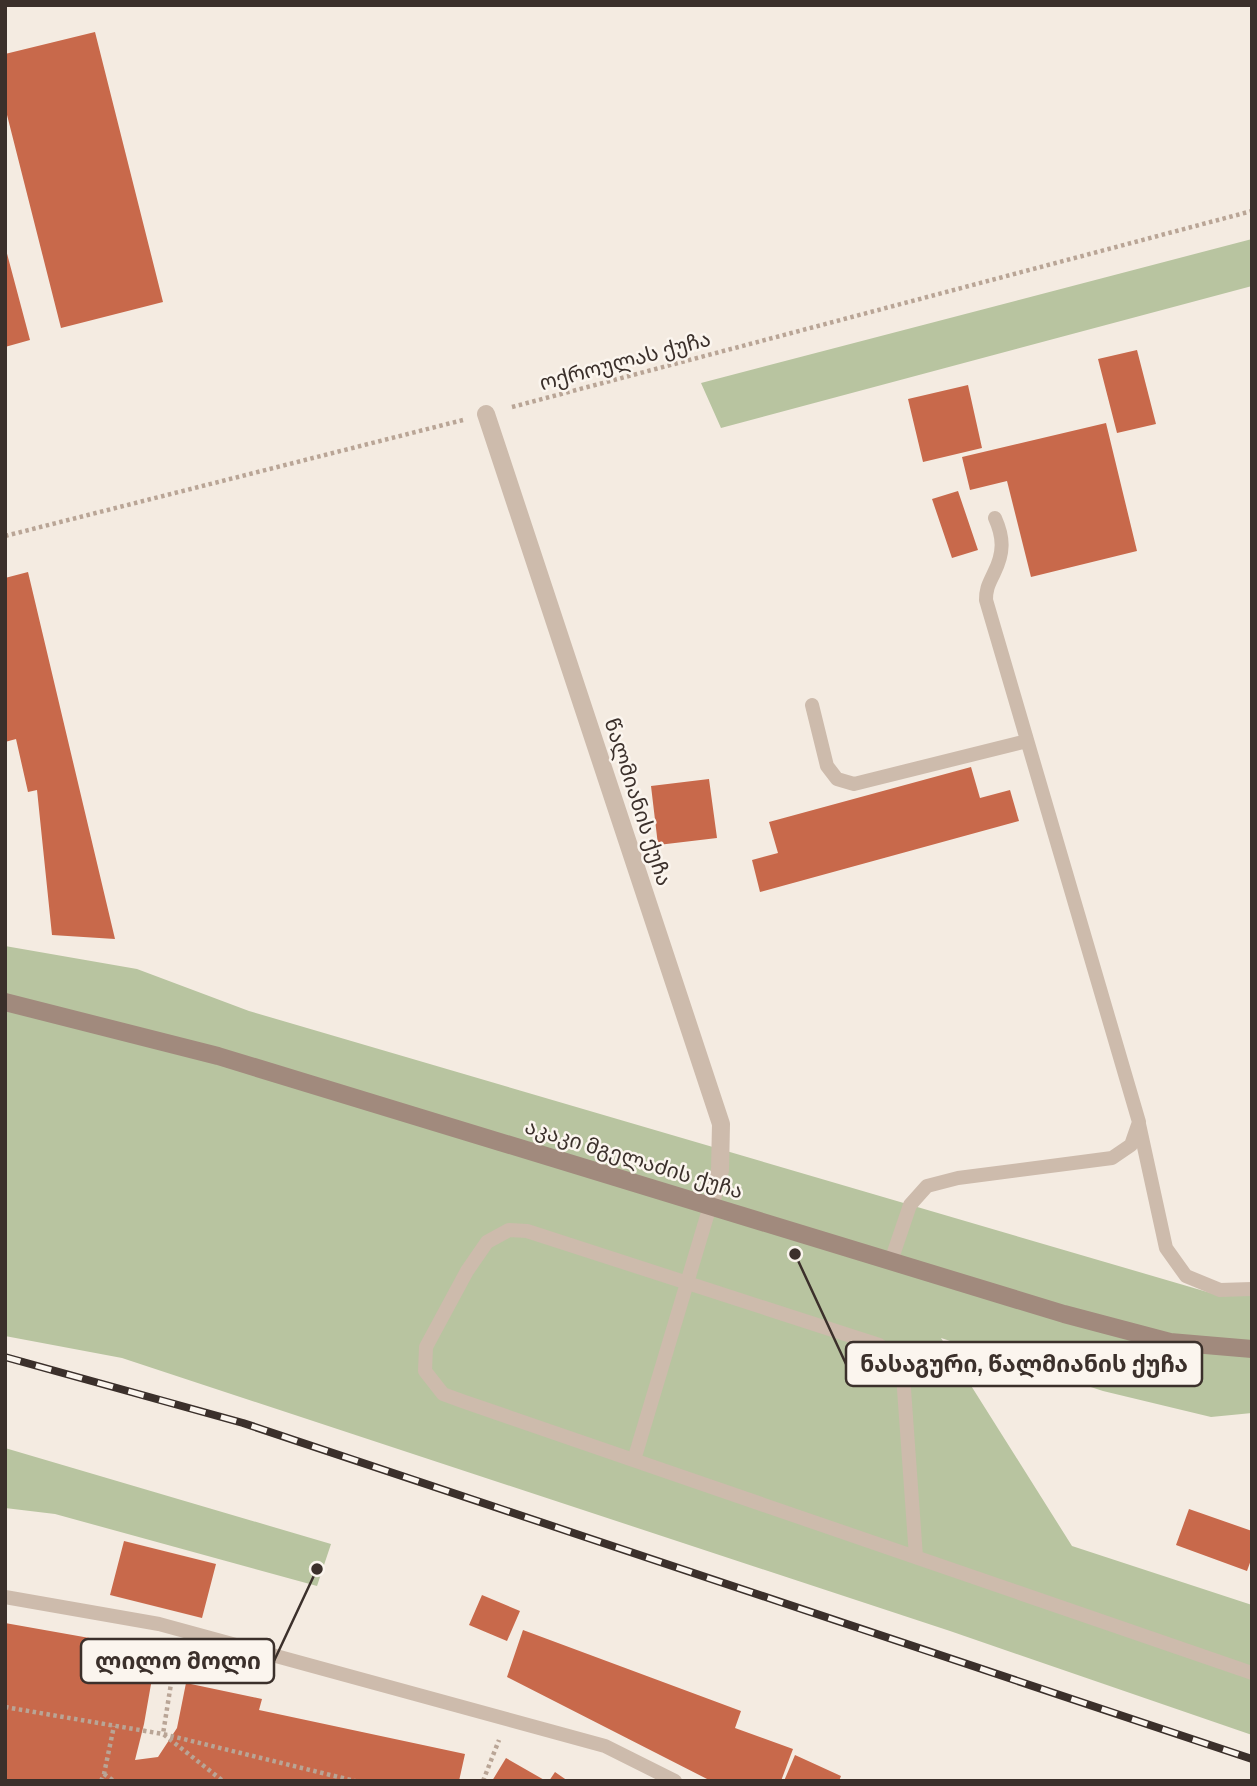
<svg xmlns="http://www.w3.org/2000/svg" width="1257" height="1786" font-family="'Archivo Narrow','Noto Sans Georgian',sans-serif">
  <style>
    .green { fill: #b8c4a0 }
    .building { fill: #c8694b }
    .lines { fill: none; stroke-linecap: round; stroke-linejoin: round }
    .path { stroke: #b9a596; stroke-width: 4.5; stroke-dasharray: 3.5 3.5; stroke-linecap: butt }
    .lane { stroke: #cdbbac; stroke-width: 14 }
    .street { stroke: #cdbbac; stroke-width: 18 }
    .secondary { stroke: #a18a7d; stroke-width: 18 }
    .rail-casing { stroke: #3b302b; stroke-width: 8 }
    .rail { stroke: #fbf5ee; stroke-width: 5; stroke-dasharray: 16; stroke-linecap: butt }
    .labels { text-anchor: middle; stroke-width: 5; stroke-linejoin: round; paint-order: stroke }
    .street-label { font-size: 21px; fill: #3b302b; stroke: #fbf5ee }
    .leader { fill: none; stroke: #3b302b; stroke-width: 2.5 }
    .callout-dot { fill: #3b302b; stroke: #fbf5ee; stroke-width: 2.5 }
    .callout { fill: #fbf5ee; stroke: #3b302b; stroke-width: 2.5 }
    .callout-label { font-size: 23px; text-anchor: middle; font-weight: bold; fill: #3b302b }
  </style>
  <rect width="100%" height="100%" fill="#f4ebe1"/>
  <!-- green -->
  <path class="green" d="M1252,239V286L721,428L701,383Z
    M5,946L137,969L249,1011L1221,1296L1252,1294V1413L1211,1417L1103,1391L941,1338L1072,1546L1252,1605V1735L950,1631L122,1358L5,1336Z
    M5,1448L331,1544L317,1586L55,1514L5,1508Z"/>
  <!-- building -->
  <path class="building" d="M95,32L163,302L61,328L5,107V54Z
    M5,246L30,340L5,347Z
    M1137,350L1156,424L1117,433L1098,359Z
    M968,385L982,448L923,462L908,399Z
    M1106,423L1137,551L1031,577L1007,481L970,490L962,457Z
    M958,491L978,550L952,558L932,499Z
    M28,572L115,939L52,935L37,790L28,792L16,739L5,742V578Z
    M971,767L980,798L1010,790L1019,821L760,892L752,860L778,853L769,822Z
    M709,779L717,838L658,845L651,786Z
    M1189,1509L1252,1531V1557L1247,1571L1176,1545Z
    M124,1541L216,1564L202,1618L110,1595Z
    M482,1595L520,1611L507,1641L469,1625Z
    M5,1623L157,1650L144,1724L135,1760L158,1757L177,1728L186,1683L262,1699L259,1710L465,1754L459,1781H5Z
    M523,1630L741,1711L735,1728L793,1749L781,1781H722L717,1779L711,1781L507,1677Z
    M795,1755L841,1776L839,1781H784Z
    M506,1758L546,1781H492Z
    M555,1772L568,1781H549Z"/>
  <g class="lines">
    <!-- path -->
    <path class="path" d="M512,407L1252,211
      M5,536L463,420
      M176,1652L163,1734L223,1781
      M5,1707L163,1734L355,1781
      M104,1774L114,1781
      M101,1781L104,1774L114,1726
      M483,1781L499,1740"/>
    <!-- lane -->
    <path class="lane" d="M812,705L827,766L837,779L854,784L1027,741
      M1139,1124L1166,1248L1186,1276L1220,1290L1252,1289
      M891,1261L910,1205L927,1186L958,1178L1112,1158L1131,1145L1139,1122L986,600C986,588 989,584 994,573C1004,553 1004,538 995,518
      M634,1460L710,1206
      M916,1557L903,1375L897,1357L879,1345L527,1231L509,1230L487,1242L467,1271L426,1347L425,1371L443,1394L462,1401L1252,1673
      M5,1597L159,1624L605,1746L675,1781"/>
    <!-- street -->
    <path class="street" d="M486,414L721,1124L720,1170L710,1206"/>
    <!-- secondary -->
    <path class="secondary" d="M5,1002L218,1056L1064,1314L1170,1342L1252,1349"/>
    <defs>
      <path id="rail" d="M5,1357L243,1423L1252,1759"/>
    </defs>
    <!-- rail casing -->
    <use href="#rail" class="rail-casing"/>
    <!-- rail -->
    <use href="#rail" class="rail"/>
  </g>
  <g class="labels">
    <!-- street labels -->
    <g class="street-label">
      <text transform="translate(625 361) rotate(-15)" y="7">ოქროულას ქუჩა</text>
      <text transform="translate(638 802) rotate(72)" y="7">წალმიანის ქუჩა</text>
      <text transform="translate(634 1159) rotate(17)" y="7">აკაკი მგელაძის ქუჩა</text>
    </g>
  </g>
  <!-- callouts -->
  <path class="leader" d="M795 1254L846 1364M317 1569L274 1661"/>
  <g class="callout-dot">
    <circle cx="795" cy="1254" r="7"/>
    <circle cx="317" cy="1569" r="7"/>
  </g>
  <g class="callout">
    <rect x="846" y="1342" width="356" height="44" rx="7"/>
    <rect x="81" y="1639" width="193" height="44" rx="7"/>
  </g>
  <g class="callout-label">
    <text x="1024" y="1372">ნასაგური, წალმიანის ქუჩა</text>
    <text x="178" y="1669">ლილო მოლი</text>
  </g>
  <!-- border -->
  <rect width="1257" height="1786" fill="none" stroke="#3b302b" stroke-width="14"/>
</svg>
